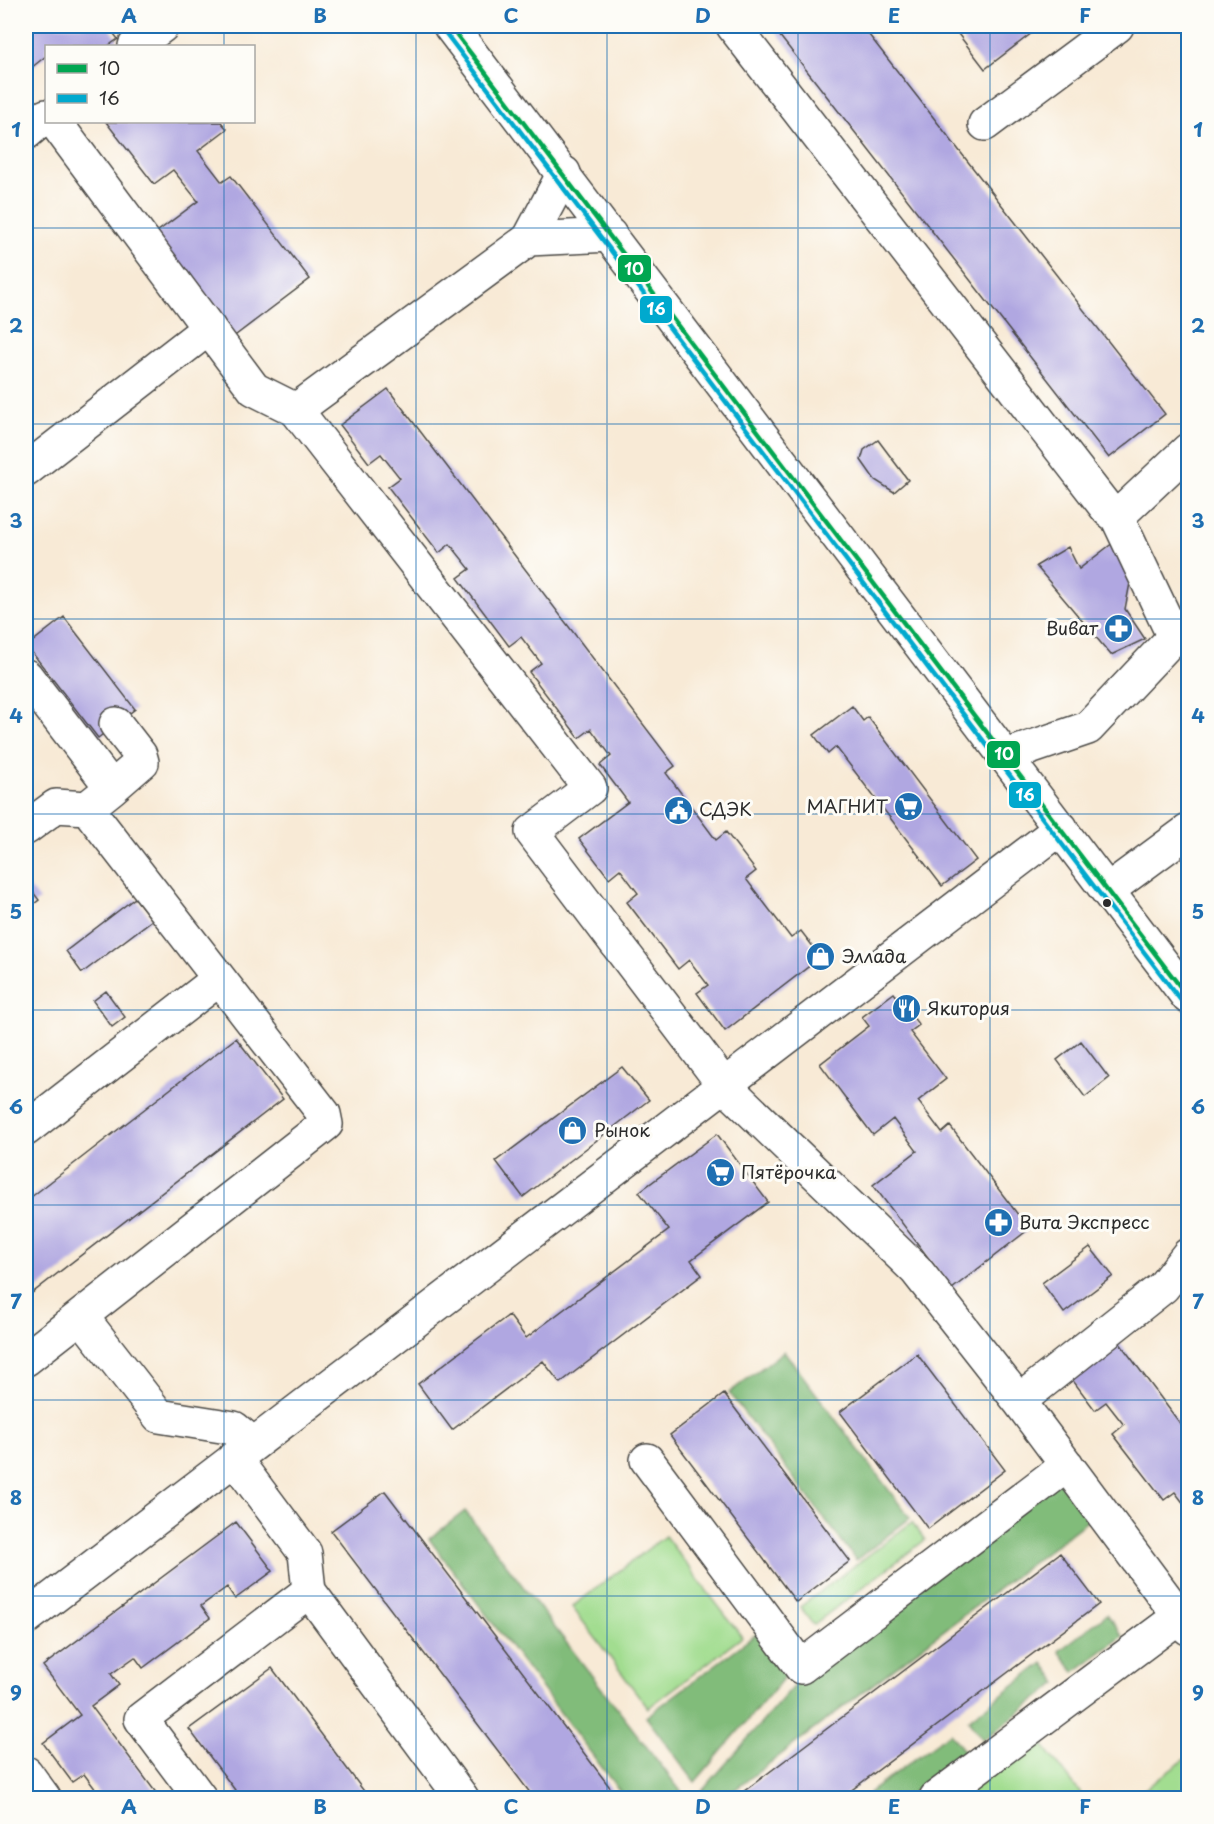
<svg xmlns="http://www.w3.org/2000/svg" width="1214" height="1824" font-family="'Playpen Sans',sans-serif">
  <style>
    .green { fill: #a2dd90; stroke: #66845e; stroke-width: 1.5 }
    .forest { fill: #81bc7a; stroke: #567452; stroke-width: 1.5 }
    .building { fill: #b0a7e1 }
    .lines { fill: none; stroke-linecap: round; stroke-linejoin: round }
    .minor-casing { stroke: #4a4845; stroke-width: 36 }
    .major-casing { stroke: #4a4845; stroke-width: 36 }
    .minor { stroke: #fff; stroke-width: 33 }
    .major { stroke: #fff; stroke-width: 33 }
    .bus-1-casing { stroke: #fdfcf7; stroke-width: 9 }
    .bus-2-casing { stroke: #fdfcf7; stroke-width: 9 }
    .bus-1 { stroke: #00a651; stroke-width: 4.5 }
    .bus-2 { stroke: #00a9ce; stroke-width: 4.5 }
    .grid { fill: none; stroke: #1f6fb2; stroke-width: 1.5; stroke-opacity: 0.55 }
    .bus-dot { fill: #2b2b2b; stroke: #fdfcf7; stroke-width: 2 }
    .labels { text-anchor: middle; stroke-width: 6; stroke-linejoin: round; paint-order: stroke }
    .poi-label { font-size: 18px; fill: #2b2b2b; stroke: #fdfcf7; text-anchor: start }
    .line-badge { stroke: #fdfcf7; stroke-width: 2 }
    .badge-label { font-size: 16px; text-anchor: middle; font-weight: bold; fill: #fff }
    .neatline { fill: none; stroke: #1f6fb2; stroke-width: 2 }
    .grid-label { font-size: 20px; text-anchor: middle; font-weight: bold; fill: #1f6fb2 }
  </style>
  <rect width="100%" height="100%" fill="#fdfcf7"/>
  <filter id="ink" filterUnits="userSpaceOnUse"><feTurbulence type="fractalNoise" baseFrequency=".0167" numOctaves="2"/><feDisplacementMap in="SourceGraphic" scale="12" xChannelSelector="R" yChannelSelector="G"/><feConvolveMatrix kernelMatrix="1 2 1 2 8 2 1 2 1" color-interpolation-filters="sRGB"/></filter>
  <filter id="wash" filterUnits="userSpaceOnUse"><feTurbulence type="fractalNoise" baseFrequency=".008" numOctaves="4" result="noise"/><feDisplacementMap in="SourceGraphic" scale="24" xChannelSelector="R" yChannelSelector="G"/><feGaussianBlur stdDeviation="1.35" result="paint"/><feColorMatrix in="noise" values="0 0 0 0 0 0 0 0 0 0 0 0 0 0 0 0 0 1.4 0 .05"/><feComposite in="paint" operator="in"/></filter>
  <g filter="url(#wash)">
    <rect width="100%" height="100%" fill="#f8ead6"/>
    <!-- green -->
    <path class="green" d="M912,1522L925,1540L813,1625L800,1607Z
      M665,1536L742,1637L648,1708L572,1607Z
      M1038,1738L1084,1798H958Z
      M1188,1757V1798H1133Z"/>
    <!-- forest -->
    <path class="forest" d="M784,1351L910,1518L856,1560L729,1393Z
      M1063,1479L1091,1518L724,1798H696L804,1674Z
      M465,1511L683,1794L679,1798H625L429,1539Z
      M1107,1614L1123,1636L1074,1672L1059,1651Z
      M763,1629L793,1667L695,1782L646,1717Z
      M1043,1663L1058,1683L983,1740L968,1720Z
      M950,1733L966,1753L905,1798H873L869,1793Z"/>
    <g id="blocks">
      <!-- building -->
      <path class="building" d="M26,26H108L118,39L108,46H46V56L26,72Z
        M772,26H862L1165,414L1109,458Z
        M952,26H1041L985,69Z
        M106,122H221L227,129L198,151L222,182L231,176L310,279L232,338L153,235L198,201L173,170L154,184Z
        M388,389L675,766L666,773L716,840L726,832L756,871L746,879L791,938L801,931L821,957L725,1031L697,993L708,985L689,960L678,969L627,902L638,893L620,869L609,878L579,839L628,802L600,765L611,756L591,729L579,738L529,672L541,663L521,637L509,646L458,578L470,569L450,544L439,553L388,487L400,478L381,454L369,463L340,425Z
        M878,440L908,480L894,492L875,480L861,460L864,450Z
        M1118,539L1134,562L1125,609L1145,639L1111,655L1036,566L1068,547L1079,569Z
        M64,617L135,709L98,738L27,646Z
        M852,706L863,721L868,717L976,860L942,886L836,747L828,754L814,735Z
        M26,883L39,900L26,910Z
        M135,898L152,920L82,973L66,951Z
        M106,991L125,1017L112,1027L93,1001Z
        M894,993L919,1025L910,1032L946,1079L918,1101L942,1133L950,1126L1029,1229L952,1289L873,1185L917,1151L893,1119L873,1135L820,1064L869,1026L862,1017Z
        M236,1038L283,1099L27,1297L26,1201Z
        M1081,1041L1109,1078L1085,1097L1057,1060Z
        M622,1067L649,1100L523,1197L496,1161Z
        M717,1134L768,1202L691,1260L702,1275L560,1383L543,1361L452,1430L418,1384L509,1315L526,1338L669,1230L639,1192Z
        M1090,1247L1113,1276L1064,1313L1042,1283Z
        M1119,1342L1188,1434V1509L1175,1492L1164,1500L1113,1434L1124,1425L1106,1402L1095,1410L1071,1378Z
        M917,1354L1005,1470L928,1529L840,1412Z
        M724,1394L850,1561L796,1602L670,1435Z
        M385,1491L618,1798H534L331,1531Z
        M236,1522L273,1571L235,1599L227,1587L201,1606L210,1618L143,1668L135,1657L111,1674L119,1685L91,1706L160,1798H102L84,1774L72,1782L43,1743L80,1715L43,1666Z
        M1060,1553L1099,1604L841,1798H735Z
        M272,1668L369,1798H241L189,1729Z"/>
    </g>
  </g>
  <g filter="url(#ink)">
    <use href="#blocks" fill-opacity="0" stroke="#4a4845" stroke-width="1.5"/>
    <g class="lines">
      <defs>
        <path id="minor" d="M733,26L1108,510L1117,517L1174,637L1088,728L1006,756
          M135,46L162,26
          M55,122L254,389L296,410L590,788L532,832L723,1084L916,1270L1019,1401L1188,1628
          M985,124L1117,26
          M26,133L46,116
          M564,173L529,239L610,235
          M296,410L529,239
          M26,470L209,328
          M1117,517L1188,450
          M26,676L112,788L87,808L324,1114L326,1124L26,1359
          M112,788L142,762L140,755L116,724
          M26,828L56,806L87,808
          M1108,890L1188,831
          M26,1129L219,979
          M81,1316L159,1416L234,1428L253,1444
          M1019,1401L1163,1287L1188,1255
          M234,1458L305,1553L309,1591L462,1798
          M647,1460L801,1667L1067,1465
          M26,1618L1061,828
          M26,1773L44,1798
          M200,1798L141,1719L309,1591
          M936,1798L1180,1616"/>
        <path id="major" d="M450,26L1188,997"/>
      </defs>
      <!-- minor casing -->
      <use href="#minor" class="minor-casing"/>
      <!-- major casing -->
      <use href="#major" class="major-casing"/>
      <!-- minor -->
      <use href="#minor" class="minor"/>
      <!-- major -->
      <use href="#major" class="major"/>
      <defs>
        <path id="bus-1" d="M450,26L1188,997"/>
        <path id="bus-2" d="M444,31L1182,1002"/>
      </defs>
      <!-- bus-1 casing -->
      <use href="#bus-1" class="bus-1-casing"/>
      <!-- bus-2 casing -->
      <use href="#bus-2" class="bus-2-casing"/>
      <!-- bus-1 -->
      <use href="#bus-1" class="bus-1"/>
      <!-- bus-2 -->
      <use href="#bus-2" class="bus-2"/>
    </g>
  </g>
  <!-- grid -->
  <path class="grid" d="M224,26V46M416,26V1798M607,26V1798M798,26V1798M990,26V1798M224,122V1798M26,228H1188M26,424H1188M26,619H1188M26,814H1188M26,1010H1188M26,1205H1188M26,1400H1188M26,1596H1188"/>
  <!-- icons -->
  <defs>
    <symbol id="pharmacy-disc" viewBox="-11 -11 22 22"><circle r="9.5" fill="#1f6fb2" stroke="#fdfcf7"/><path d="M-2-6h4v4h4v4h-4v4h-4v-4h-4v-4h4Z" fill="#fff"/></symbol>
    <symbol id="supermarket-disc" viewBox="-11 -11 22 22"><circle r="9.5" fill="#1f6fb2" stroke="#fdfcf7"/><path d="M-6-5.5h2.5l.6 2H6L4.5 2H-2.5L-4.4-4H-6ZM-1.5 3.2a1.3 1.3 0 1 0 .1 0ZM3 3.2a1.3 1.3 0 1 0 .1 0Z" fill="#fff"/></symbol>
    <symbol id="civic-disc" viewBox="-11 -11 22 22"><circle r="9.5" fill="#1f6fb2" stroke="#fdfcf7"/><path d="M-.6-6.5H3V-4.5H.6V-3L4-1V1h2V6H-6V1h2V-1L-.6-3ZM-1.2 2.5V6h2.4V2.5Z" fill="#fff"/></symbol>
    <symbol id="shop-disc" viewBox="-11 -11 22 22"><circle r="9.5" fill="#1f6fb2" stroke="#fdfcf7"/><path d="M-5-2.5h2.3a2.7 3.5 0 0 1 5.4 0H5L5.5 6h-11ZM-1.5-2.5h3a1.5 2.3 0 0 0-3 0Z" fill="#fff"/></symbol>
    <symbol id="restaurant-disc" viewBox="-11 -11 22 22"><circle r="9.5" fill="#1f6fb2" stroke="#fdfcf7"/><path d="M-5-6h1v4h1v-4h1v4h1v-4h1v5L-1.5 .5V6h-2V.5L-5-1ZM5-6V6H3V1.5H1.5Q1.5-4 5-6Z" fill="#fff"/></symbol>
  </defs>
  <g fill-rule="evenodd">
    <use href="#pharmacy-disc" x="1102" y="612" width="33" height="33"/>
    <use href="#supermarket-disc" x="892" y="790" width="33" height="33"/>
    <use href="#civic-disc" x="662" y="794" width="33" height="33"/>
    <use href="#shop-disc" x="804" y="940" width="33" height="33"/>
    <use href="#restaurant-disc" x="890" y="992" width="33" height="33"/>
    <use href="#shop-disc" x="556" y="1114" width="33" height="33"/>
    <use href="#supermarket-disc" x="704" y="1156" width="33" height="33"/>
    <use href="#pharmacy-disc" x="982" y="1206" width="33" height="33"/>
  </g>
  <!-- markers -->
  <circle class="bus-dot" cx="1107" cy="903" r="5"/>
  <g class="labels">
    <!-- poi labels -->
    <g class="poi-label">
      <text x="1098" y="635" text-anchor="end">Виват</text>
      <text x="888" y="813" text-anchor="end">МАГНИТ</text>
      <text x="699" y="816">СДЭК</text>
      <text x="842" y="963">Эллада</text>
      <text x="927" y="1015">Якитория</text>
      <text x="594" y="1137">Рынок</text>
      <text x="741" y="1179">Пятёрочка</text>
      <text x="1019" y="1229">Вита Экспресс</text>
    </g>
  </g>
  <g class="line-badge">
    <rect x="617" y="254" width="35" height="29" rx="6" fill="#00a651"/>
    <rect x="639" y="295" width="34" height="29" rx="6" fill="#00a9ce"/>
    <rect x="986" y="740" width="35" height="29" rx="6" fill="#00a651"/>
    <rect x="1008" y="781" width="34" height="28" rx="6" fill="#00a9ce"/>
  </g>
  <g class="badge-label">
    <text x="634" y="275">10</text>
    <text x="656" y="315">16</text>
    <text x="1004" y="760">10</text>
    <text x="1025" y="801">16</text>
  </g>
  <!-- margin -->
  <rect width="1214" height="1824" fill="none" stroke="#fdfcf7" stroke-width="66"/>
  <!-- legend -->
  <rect x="45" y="45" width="210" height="78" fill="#fdfcf7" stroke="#a9a8a5" stroke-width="1.5"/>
  <rect x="57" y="64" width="30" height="9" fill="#00a651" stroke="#a9a8a5" stroke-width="1.5"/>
  <text x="99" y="75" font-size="18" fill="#2b2b2b">10</text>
  <rect x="57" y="94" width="30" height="9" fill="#00a9ce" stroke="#a9a8a5" stroke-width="1.5"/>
  <text x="99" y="105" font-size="18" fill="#2b2b2b">16</text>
  <rect x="33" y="33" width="1148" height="1758" class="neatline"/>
  <g class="grid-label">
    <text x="129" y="23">A</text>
    <text x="320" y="23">B</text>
    <text x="511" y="23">C</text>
    <text x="703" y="23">D</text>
    <text x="894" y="23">E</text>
    <text x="1085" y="23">F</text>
    <text x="16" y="137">1</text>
    <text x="1198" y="137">1</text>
    <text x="16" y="333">2</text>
    <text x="1198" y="333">2</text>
    <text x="16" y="528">3</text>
    <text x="1198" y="528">3</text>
    <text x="16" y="723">4</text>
    <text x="1198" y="723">4</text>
    <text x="16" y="919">5</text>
    <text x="1198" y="919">5</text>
    <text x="16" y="1114">6</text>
    <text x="1198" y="1114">6</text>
    <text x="16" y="1309">7</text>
    <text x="1198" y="1309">7</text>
    <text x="16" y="1505">8</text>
    <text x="1198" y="1505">8</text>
    <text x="16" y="1700">9</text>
    <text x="1198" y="1700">9</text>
    <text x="129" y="1814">A</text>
    <text x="320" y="1814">B</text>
    <text x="511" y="1814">C</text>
    <text x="703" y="1814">D</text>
    <text x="894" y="1814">E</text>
    <text x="1085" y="1814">F</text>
  </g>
</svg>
